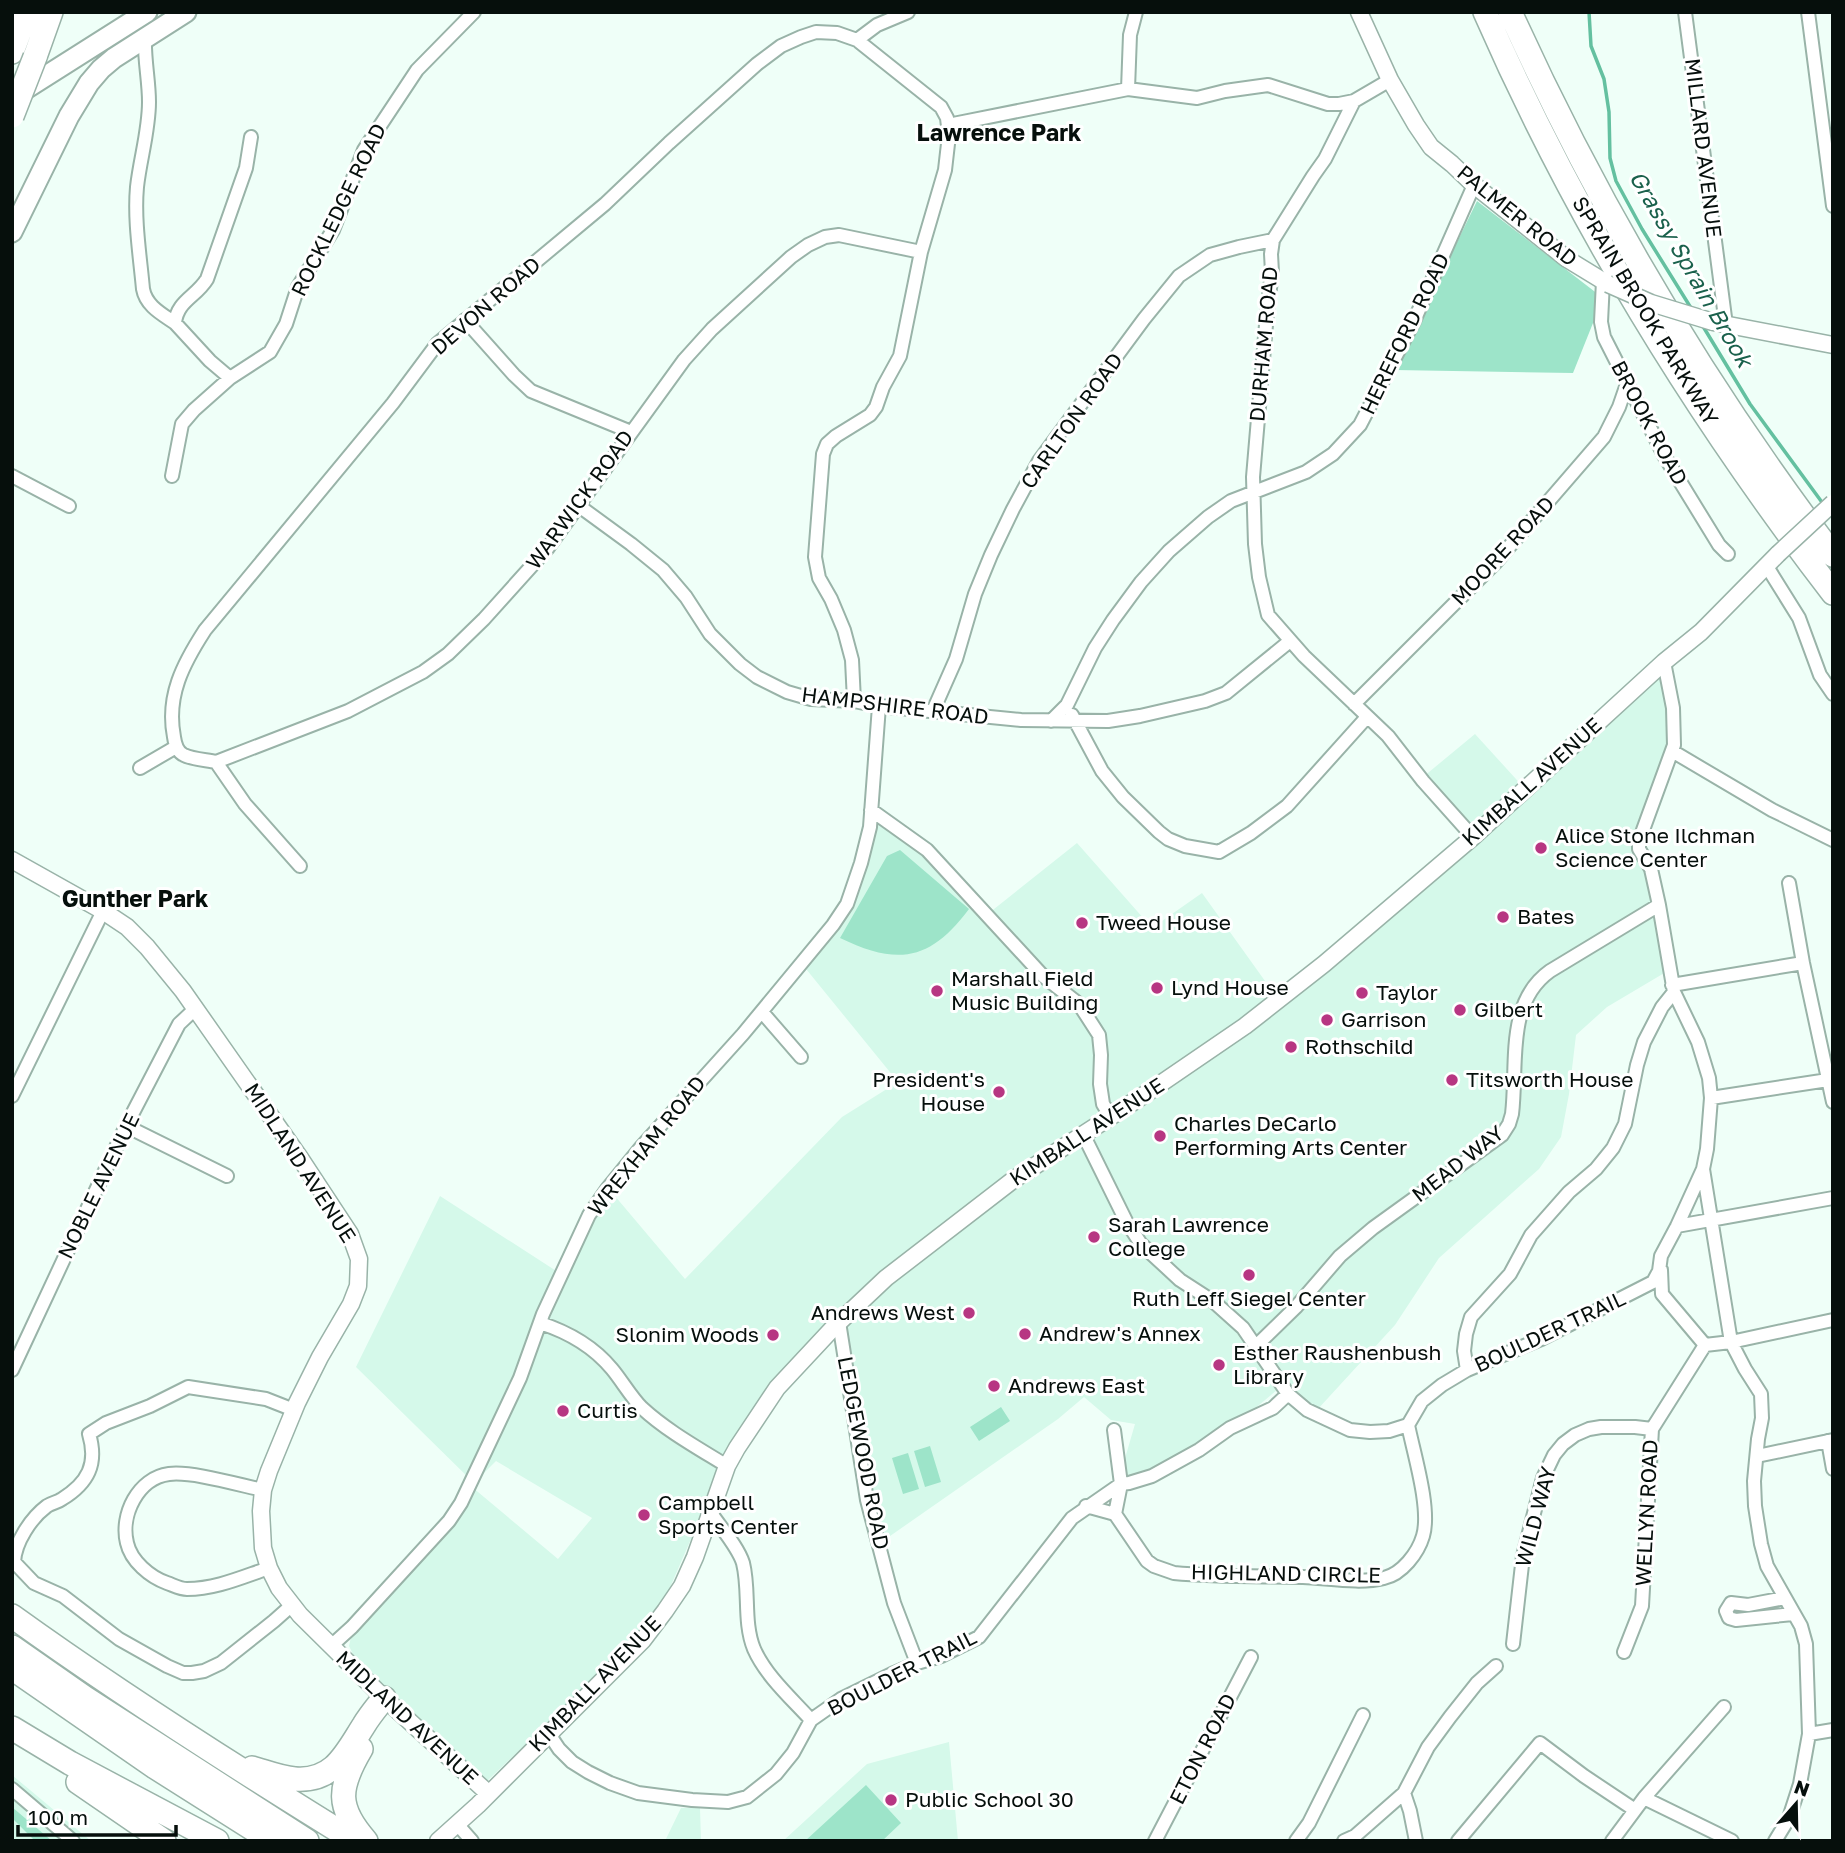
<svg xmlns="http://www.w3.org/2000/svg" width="1845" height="1853" font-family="'Golos Text',sans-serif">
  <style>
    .built { fill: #d5f9ea }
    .green { fill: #9de4c9 }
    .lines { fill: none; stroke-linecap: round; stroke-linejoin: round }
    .stream { stroke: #64c0a0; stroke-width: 3.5 }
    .minor-casing { stroke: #99b3a8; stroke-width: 16 }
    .tertiary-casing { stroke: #99b3a8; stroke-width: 19 }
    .primary-casing { stroke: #99b3a8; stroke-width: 23 }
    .motorway-casing { stroke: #99b3a8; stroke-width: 26 }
    .minor { stroke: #fff; stroke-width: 12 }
    .tertiary { stroke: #fff; stroke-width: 16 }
    .primary { stroke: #fff; stroke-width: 19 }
    .motorway { stroke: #fff; stroke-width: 23 }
    .tertiary-bridge-casing { stroke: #99b3a8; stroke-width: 19; stroke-linecap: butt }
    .motorway-bridge-casing { stroke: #99b3a8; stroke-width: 26; stroke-linecap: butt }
    .tertiary-bridge { stroke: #fff; stroke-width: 16 }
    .motorway-bridge { stroke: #fff; stroke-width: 23 }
    .poi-dot { fill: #b73682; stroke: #fff; stroke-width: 2.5 }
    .labels { text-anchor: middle; stroke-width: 6; stroke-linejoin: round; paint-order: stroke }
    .street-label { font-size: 21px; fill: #060f0c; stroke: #fff }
    .poi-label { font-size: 21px; fill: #060f0c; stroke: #fff; text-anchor: start }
    .neighbourhood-label { font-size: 23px; font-weight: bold; fill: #060f0c; stroke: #fff }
    .water-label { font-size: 23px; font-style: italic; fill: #1a614c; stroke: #fff }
  </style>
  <rect width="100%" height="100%" fill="#effff8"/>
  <!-- built -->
  <path class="built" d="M1663,667L1670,709V744L1637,837L1647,869L1666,972L1607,1007L1576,1035L1569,1094L1561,1137L1539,1169L1439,1258L1395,1325L1317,1410L1277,1390L1253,1410L1214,1437L1153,1472L1119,1479L1135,1424L1111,1420L1084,1397L1058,1419L880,1543L839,1319L720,1472L662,1606L575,1697L486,1782L354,1656L349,1646L352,1633L472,1487L558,1559L592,1518L496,1461L474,1483L356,1367L440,1196L564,1276L609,1189L685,1279L842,1117L898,1082L802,964L832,927L874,814L924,849L984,917L1077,843L1152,928L1202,893L1280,1002L1478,836L1423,777L1475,734L1526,790Z
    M949,1742L958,1841H783L867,1764Z
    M12,1775L91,1841H12Z
    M681,1808H700L701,1841H665Z"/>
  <!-- green -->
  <path class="green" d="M1477,201L1603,298L1573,373L1395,370Z
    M900,850L969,909C930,961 898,966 840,938L887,856Z
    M1001,1407L1010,1421L979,1441L970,1427Z
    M930,1446L941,1482L925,1487L914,1451Z
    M908,1453L919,1489L903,1494L892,1458Z
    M866,1785L901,1823L882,1841H805Z
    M12,1807L52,1841H35L12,1818Z"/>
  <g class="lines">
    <!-- stream -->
    <path class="stream" d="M1589,12L1591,46L1604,79L1609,112L1610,158L1616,181L1642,229L1691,308
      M1701,323L1750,404L1824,505"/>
    <defs>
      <path id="minor" d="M1685,12L1726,325
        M1808,12L1833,206
        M145,37C144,59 149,80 149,102C149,131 140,159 137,187C134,220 140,256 143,289C146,306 162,314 175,323
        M857,40L877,25L908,12
        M1390,80L1354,101L1325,159L1313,176L1273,240L1271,254L1272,272L1267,313L1253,477L1255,544L1259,577L1268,615L1304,656L1388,736L1423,781L1473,837
        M1128,89L1130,35L1136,12
        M948,125L1128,89L1197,98L1225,91L1268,85L1328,104H1339L1354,101
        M1603,281L1601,322L1604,337L1665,457L1719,545L1728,554
        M465,320L514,375L531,391L631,432
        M230,378L210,361L175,323C177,301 196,297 207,279L246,168L251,137
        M12,476L69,506
        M172,476L182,424L194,410L230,378L270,352L286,324L298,287L333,230L364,150L417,70L474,12
        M579,506L631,544L663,570L686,597L710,634L740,664L757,677L787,692L811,699L854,701L879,706L1021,720L1108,721L1140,716L1205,701L1226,693L1290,641
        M1766,565L1799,618L1820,675L1833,694
        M1664,662L1673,708L1674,745L1639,841V849L1651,869L1659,905L1674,992L1698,1042L1709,1078L1711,1098L1707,1149L1703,1169L1731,1342L1745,1369L1761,1394L1762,1418L1758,1439L1754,1481L1755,1506L1761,1544L1767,1566L1801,1626L1806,1644L1809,1734L1800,1784L1789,1818L1775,1841
        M1354,704L1496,562L1604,437L1619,407L1628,381
        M933,711L956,659L975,594L991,555L1013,509L1039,461L1144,319L1179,276L1210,255L1239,247L1273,240
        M1072,715L1102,771L1123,797L1159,832L1168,839L1185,846L1219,852L1251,833L1287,806L1367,717
        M1051,721L1067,705L1095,648L1113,620L1141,582L1169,551L1208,517L1231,501L1306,472L1333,454L1360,425L1414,321L1474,185
        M1672,751L1772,810L1833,840
        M216,762C207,760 191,759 184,755C177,752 175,744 174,737C166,696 183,664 205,630L393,403L437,344L605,204L669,143L757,64L781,46L801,37L816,32L837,33L857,40L941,107L947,118L949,135L945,170L921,252L900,356L883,387L876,407L870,415L836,436L827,444L823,454L815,557L819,578L831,599L844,630L852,660L854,701
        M216,762L348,711L423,672L448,654L484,619L547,549L684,360L712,329L791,257L808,245L825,237L839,235L921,252
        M216,762L245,804L300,866
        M140,768L176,747
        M871,810L927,850L1043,976L1079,1004L1099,1035L1101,1055L1100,1084L1103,1104L1111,1117
        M1789,883L1803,963L1833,1102
        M1672,985L1803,963
        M762,1012L801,1057
        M12,1096L103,911
        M1711,1098L1828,1080
        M126,1126L227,1176
        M1083,1134L1126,1221L1141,1244L1180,1280L1214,1302L1243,1328L1288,1394L1307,1410L1350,1430L1370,1432L1389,1431L1408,1425L1422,1401L1442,1385L1467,1370L1541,1339L1653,1282L1659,1271L1661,1256L1677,1226L1703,1169
        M1677,1226L1833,1198
        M1661,1270L1662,1294L1705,1345
        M839,1322L867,1500L894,1603L917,1663
        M540,1323C568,1332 593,1346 612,1369C622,1381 631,1397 642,1408C667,1431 698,1448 727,1466
        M1705,1345L1731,1342L1833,1320
        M1256,1346L1296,1307L1340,1256L1373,1228L1502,1135L1509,1124L1512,1114C1518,1066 1505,1003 1550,971L1659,905
        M12,1370L126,1126L179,1024L195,1009
        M1467,1370L1464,1351L1466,1334L1471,1317L1510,1274L1531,1235L1569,1192L1596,1169L1613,1148L1625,1124L1637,1065L1644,1042L1662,1007L1674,992
        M1114,1430L1121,1484L1115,1514
        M1828,1441L1833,1469
        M1757,1456L1833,1440
        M263,1490C239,1485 192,1471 169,1474C138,1478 120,1515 127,1543C131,1561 150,1577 167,1583C173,1585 180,1589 187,1589C216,1589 242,1577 269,1568
        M1086,1506L1115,1514L1147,1561L1154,1566L1174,1573C1216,1577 1260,1576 1303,1577C1328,1578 1360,1584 1384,1578C1402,1574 1418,1553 1423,1536C1431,1509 1414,1454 1408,1425
        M711,1513C721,1528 738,1547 743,1563C750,1591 743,1622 754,1649C766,1676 791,1698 811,1720
        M1785,1598L1748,1605L1731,1603L1726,1611L1729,1618L1736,1620L1793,1614
        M292,1605L274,1621L221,1663L204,1671L192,1673H183L167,1666L119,1639L63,1596L34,1583L14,1562C15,1542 31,1518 47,1506C52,1503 58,1502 62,1499C88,1483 98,1464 89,1434L106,1423L150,1406L188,1387L266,1399L294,1410
        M1513,1644L1523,1556L1543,1478L1554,1455L1563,1444L1575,1435L1589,1429L1601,1427H1635L1652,1429
        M331,1646L352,1627L449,1521L461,1503L520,1378L543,1314L589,1215L607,1189L642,1146L743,1034L833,925L847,904L861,863L870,827L879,706
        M1624,1652L1642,1606L1652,1429L1705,1345
        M549,1734L559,1749L572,1762L588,1772L610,1783L638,1793L692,1800L728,1802L747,1797L776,1774L793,1753L811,1720L841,1699L894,1673L917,1663L941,1656L979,1637L1072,1518L1121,1484L1129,1483L1152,1476L1199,1450L1230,1428L1273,1408L1288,1394
        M1809,1734L1833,1730
        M12,1789L73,1841
        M1404,1793L1410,1811L1416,1841
        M1644,1798L1732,1841
        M457,1824L472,1841
        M1155,1841L1251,1657
        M1296,1841L1309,1823L1363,1715
        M1344,1841L1355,1836L1404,1793L1428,1747L1450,1717L1477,1683L1496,1666
        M1458,1841L1540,1743L1584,1776L1635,1810
        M1612,1841L1644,1798L1724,1707"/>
      <path id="tertiary" d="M1359,12L1390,80L1416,125L1431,147L1452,164L1474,185L1567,259L1608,284
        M1713,322L1833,345
        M12,860L103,911L127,927L147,947L183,991L300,1158L350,1234L359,1259L358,1286L351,1304L320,1357L297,1403L269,1471L263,1490L261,1511L263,1548L269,1568L279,1588L300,1615L384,1698L489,1794
        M438,1841L478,1805L643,1640L665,1611L682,1586L695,1557L727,1466L737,1448L777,1388L833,1328L886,1278L1013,1180L1147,1093L1245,1026L1324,964L1473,837L1664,662L1701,632L1778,554"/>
      <path id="primary" d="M16,95L147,12
        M12,232L69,116L89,83L101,69L114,58L186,12"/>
      <path id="motorway" d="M1485,12C1575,218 1696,415 1833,593
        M1510,12C1597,204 1705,387 1833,555
        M12,52L27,12
        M35,57L51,12
        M12,1616C123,1696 238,1769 355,1841
        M12,1647L85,1698L307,1841
        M12,1668L155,1767L272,1841
        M12,1728L70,1763L217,1841
        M361,1749C338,1788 336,1807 366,1841
        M252,1768C266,1772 281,1778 295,1779C334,1782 346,1753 364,1725C370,1715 377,1707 384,1698
        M78,1782L164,1841"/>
    </defs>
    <!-- minor casing -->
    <use href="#minor" class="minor-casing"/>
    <!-- tertiary casing -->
    <use href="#tertiary" class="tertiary-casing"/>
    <!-- primary casing -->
    <use href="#primary" class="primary-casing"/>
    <!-- motorway casing -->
    <use href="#motorway" class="motorway-casing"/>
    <!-- minor -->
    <use href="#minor" class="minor"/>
    <!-- tertiary -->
    <use href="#tertiary" class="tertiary"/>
    <!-- primary -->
    <use href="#primary" class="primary"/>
    <!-- motorway -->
    <use href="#motorway" class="motorway"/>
    <defs>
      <path id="tertiary-bridge" d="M1608,284L1651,303L1713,322
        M1778,554L1833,503"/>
      <path id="motorway-bridge" d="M12,116L35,57"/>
    </defs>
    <!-- tertiary-bridge casing -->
    <use href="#tertiary-bridge" class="tertiary-bridge-casing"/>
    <!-- motorway-bridge casing -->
    <use href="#motorway-bridge" class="motorway-bridge-casing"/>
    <!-- tertiary-bridge -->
    <use href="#tertiary-bridge" class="tertiary-bridge"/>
    <!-- motorway-bridge -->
    <use href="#motorway-bridge" class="motorway-bridge"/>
  </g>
  <!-- markers -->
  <g class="poi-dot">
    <circle cx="1541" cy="848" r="7"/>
    <circle cx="1503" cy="917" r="7"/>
    <circle cx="1082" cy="923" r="7"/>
    <circle cx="1157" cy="988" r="7"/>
    <circle cx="937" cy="991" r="7"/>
    <circle cx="1362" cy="993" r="7"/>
    <circle cx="1460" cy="1010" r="7"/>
    <circle cx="1327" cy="1020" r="7"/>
    <circle cx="1291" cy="1047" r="7"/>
    <circle cx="1452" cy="1080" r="7"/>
    <circle cx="999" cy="1092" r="7"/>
    <circle cx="1160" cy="1136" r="7"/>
    <circle cx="1094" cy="1237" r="7"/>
    <circle cx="1249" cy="1275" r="7"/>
    <circle cx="969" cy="1313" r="7"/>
    <circle cx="1025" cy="1334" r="7"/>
    <circle cx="773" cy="1335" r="7"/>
    <circle cx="1219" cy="1365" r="7"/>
    <circle cx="994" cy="1386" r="7"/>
    <circle cx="563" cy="1411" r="7"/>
    <circle cx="644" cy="1515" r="7"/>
    <circle cx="891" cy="1800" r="7"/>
  </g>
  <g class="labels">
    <!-- street labels -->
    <g class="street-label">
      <text transform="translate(1703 148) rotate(83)" y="7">MILLARD AVENUE</text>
      <text transform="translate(339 210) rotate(-64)" y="7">ROCKLEDGE ROAD</text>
      <text transform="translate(1517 216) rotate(39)" y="7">PALMER ROAD</text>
      <text transform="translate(486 306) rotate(-41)" y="7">DEVON ROAD</text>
      <text transform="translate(1645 311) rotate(59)" y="7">SPRAIN BROOK PARKWAY</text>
      <text transform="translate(1405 334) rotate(-64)" y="7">HEREFORD ROAD</text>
      <text transform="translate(1264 344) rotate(-85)" y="7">DURHAM ROAD</text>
      <text transform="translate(1072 421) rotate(-55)" y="7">CARLTON ROAD</text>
      <text transform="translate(1649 423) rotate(62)" y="7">BROOK ROAD</text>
      <text transform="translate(580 500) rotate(-54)" y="7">WARWICK ROAD</text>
      <text transform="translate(1503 551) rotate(-47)" y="7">MOORE ROAD</text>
      <text transform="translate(895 706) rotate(7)" y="7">HAMPSHIRE ROAD</text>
      <text transform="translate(1532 782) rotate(-42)" y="7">KIMBALL AVENUE</text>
      <text transform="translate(1087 1132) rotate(-33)" y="7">KIMBALL AVENUE</text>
      <text transform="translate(647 1146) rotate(-51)" y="7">WREXHAM ROAD</text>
      <text transform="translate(300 1163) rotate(57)" y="7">MIDLAND AVENUE</text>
      <text transform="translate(1458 1164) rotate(-38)" y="7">MEAD WAY</text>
      <text transform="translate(99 1186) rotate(-64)" y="7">NOBLE AVENUE</text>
      <text transform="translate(1550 1332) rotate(-25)" y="7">BOULDER TRAIL</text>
      <text transform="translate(863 1453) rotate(79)" y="7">LEDGEWOOD ROAD</text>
      <text transform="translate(1647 1513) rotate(-87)" y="7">WELLYN ROAD</text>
      <text transform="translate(1536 1517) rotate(-75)" y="7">WILD WAY</text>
      <text transform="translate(1286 1574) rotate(1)" y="7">HIGHLAND CIRCLE</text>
      <text transform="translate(902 1673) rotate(-27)" y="7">BOULDER TRAIL</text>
      <text transform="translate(595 1684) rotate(-46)" y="7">KIMBALL AVENUE</text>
      <text transform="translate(407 1718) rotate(43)" y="7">MIDLAND AVENUE</text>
      <text transform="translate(1203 1749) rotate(-63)" y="7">ETON ROAD</text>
    </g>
    <!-- poi labels -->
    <g class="poi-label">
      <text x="1555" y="843">Alice Stone Ilchman<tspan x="1555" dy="24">Science Center</tspan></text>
      <text x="1517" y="924">Bates</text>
      <text x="1096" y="930">Tweed House</text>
      <text x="951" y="986">Marshall Field<tspan x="951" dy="24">Music Building</tspan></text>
      <text x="1171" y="995">Lynd House</text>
      <text x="1376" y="1000">Taylor</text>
      <text x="1474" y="1017">Gilbert</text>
      <text x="1341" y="1027">Garrison</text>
      <text x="1305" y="1054">Rothschild</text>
      <text x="985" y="1087" text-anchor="end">President's<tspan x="985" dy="24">House</tspan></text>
      <text x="1466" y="1087">Titsworth House</text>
      <text x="1174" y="1131">Charles DeCarlo<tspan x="1174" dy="24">Performing Arts Center</tspan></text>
      <text x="1108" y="1232">Sarah Lawrence<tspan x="1108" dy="24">College</tspan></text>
      <text x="1249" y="1306" text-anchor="middle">Ruth Leff Siegel Center</text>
      <text x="955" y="1320" text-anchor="end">Andrews West</text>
      <text x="1039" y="1341">Andrew's Annex</text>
      <text x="759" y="1342" text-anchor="end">Slonim Woods</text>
      <text x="1233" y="1360">Esther Raushenbush<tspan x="1233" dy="24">Library</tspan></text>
      <text x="1008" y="1393">Andrews East</text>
      <text x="577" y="1418">Curtis</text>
      <text x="658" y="1510">Campbell<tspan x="658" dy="24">Sports Center</tspan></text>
      <text x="905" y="1807">Public School 30</text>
    </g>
    <!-- neighbourhood labels -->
    <g class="neighbourhood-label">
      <text x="999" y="141">Lawrence Park</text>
      <text x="135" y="907">Gunther Park</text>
    </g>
    <!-- water labels -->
    <g class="water-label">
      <text transform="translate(1691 269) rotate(60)" y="8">Grassy Sprain Brook</text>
    </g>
  </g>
  <!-- border -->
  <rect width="1845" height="1853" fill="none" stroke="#060f0c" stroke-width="28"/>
  <!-- north arrow -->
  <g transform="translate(1796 1804) rotate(20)" stroke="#ffffff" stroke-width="5" paint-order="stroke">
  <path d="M0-5L12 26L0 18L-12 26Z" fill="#060f0c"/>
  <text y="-10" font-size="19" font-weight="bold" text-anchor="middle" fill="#060f0c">N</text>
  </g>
  <!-- scale -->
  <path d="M18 1825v10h158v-10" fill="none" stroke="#060f0c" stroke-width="3.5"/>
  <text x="28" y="1825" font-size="21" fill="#060f0c" stroke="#ffffff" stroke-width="5" paint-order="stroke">100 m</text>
</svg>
